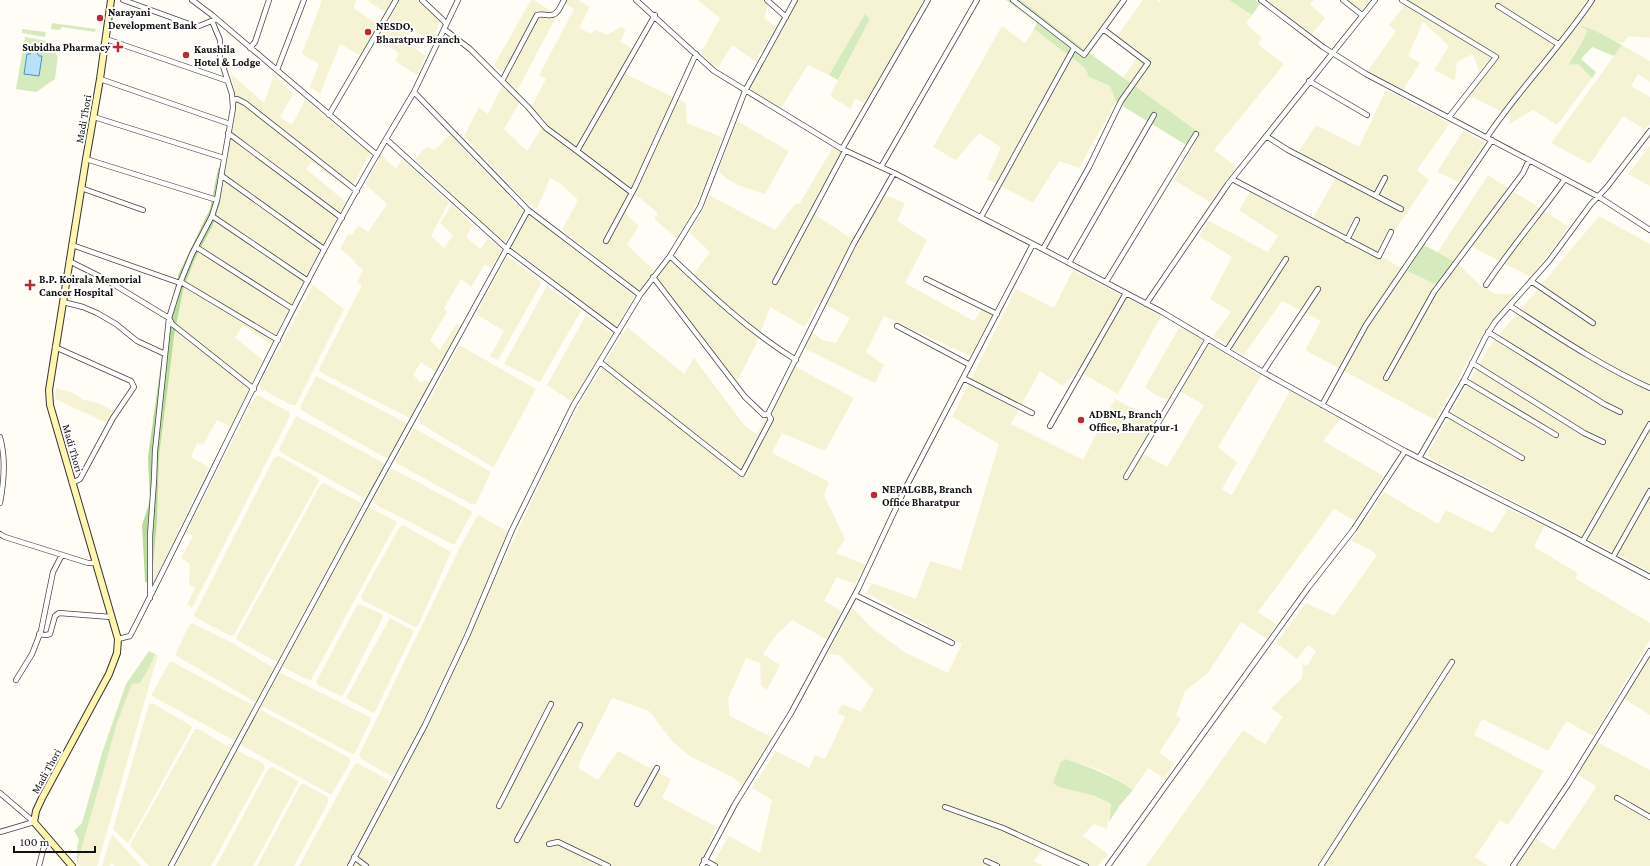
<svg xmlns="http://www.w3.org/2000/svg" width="1650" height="866" font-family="'Crimson Pro',serif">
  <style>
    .farmland { fill: #f6f3d4 }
    .green { fill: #d5ebbd }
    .forest { fill: #b9dc9c }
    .water { fill: #b9e0f7; stroke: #3f96cf }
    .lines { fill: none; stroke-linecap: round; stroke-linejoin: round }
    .street-casing { stroke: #444; stroke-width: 6 }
    .secondary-casing { stroke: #333; stroke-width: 8 }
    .street { stroke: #fff; stroke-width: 4.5 }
    .secondary { stroke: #fff6b0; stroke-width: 6 }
    .poi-dot { fill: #c4262e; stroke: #fff; stroke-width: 1.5 }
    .labels { text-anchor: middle; stroke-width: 4; stroke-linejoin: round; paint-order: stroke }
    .poi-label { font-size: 11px; font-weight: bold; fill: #111; stroke: #fff; text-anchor: start }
    .street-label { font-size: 11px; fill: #111; stroke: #fff }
  </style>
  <rect width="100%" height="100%" fill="#fffdf5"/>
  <!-- farmland -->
  <path class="farmland" d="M322,0H356L354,8L378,25L361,56L340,44L320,94L310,87L319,64L302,54Z
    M367,0H394L386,13Z
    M396,0H418L441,18L432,41L412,30L406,42L426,56L417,75L395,61L399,53L378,39L390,19L386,16Z
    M531,0H534L557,15L517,91L523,97L504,129L527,151L546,121L531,108L546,79L539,75L574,9L563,2L564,0H578L590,7L579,28L591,34L596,30L607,35L621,27L626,30L620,42L634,49L621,72L686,103L687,123L722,137L708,178L693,211L684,227L677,238L654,219L658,213L635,194L625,213L639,226L627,245L654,270L641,289H637L562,230L578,200L561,184L550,178L537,209L523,199L464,136L479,107L488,114L507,77L494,65Z
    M698,0H768L769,2L764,18L776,27L755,61L732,45L717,69L701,53L720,18Z
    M797,0H927L865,104L855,98L851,109L830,96L870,19L865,14L829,75L808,65L781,108L752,92L750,86Z
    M1021,0H1122L1085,50Z
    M1143,0H1157L1159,2L1161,0H1229L1252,15L1246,23L1262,38L1258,44L1284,64L1214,150L1237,167L1210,202L1174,180L1200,134L1123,78L1140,53L1117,36Z
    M1267,0H1313L1310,4L1325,18L1312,34Z
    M1349,0H1370L1361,11Z
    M1409,0H1650V38L1629,36L1623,43L1612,40L1594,30L1581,26L1587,30L1585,39L1573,55L1570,65L1578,64L1592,78L1557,125L1533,110L1508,125L1511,116L1470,96L1481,78L1473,54L1457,62L1455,81L1434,70L1449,46L1423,22L1408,56L1420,63L1403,90L1367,72L1396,31L1389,25Z
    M1002,26L1025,43L1034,29L1085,68L1089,77L1110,86L1116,102L1079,168L1059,161L1033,203L987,179L1001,147L979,133L956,160L933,147Z
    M1622,45L1650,61V82L1638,74L1631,86L1650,97V123L1645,130L1623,116L1590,164L1551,143Z
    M231,74L264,103L274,75L293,94L280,117L292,125L305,100L370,153L350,190L312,162L306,169L346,202L307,274L271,345L243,325L235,338L263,360L231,427L217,420L203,445L197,443L191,457L209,467L151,588L157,521L159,456L169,366L183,290L194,261L213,225L220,203L236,104Z
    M1386,90L1450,123L1417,170L1429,180L1378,255L1407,271L1437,285L1455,262L1437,253L1488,175L1569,227L1531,277L1468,245L1456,262L1481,286L1496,294H1516L1493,319L1482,336L1435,420L1305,350L1321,321L1282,301L1244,355L1213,336L1231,312L1210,299L1232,257L1199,236L1209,221L1268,252L1278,236L1239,210L1252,189L1312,220L1337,175L1298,153L1316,125L1359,147Z
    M737,121L789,151L765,194L740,186L727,179L718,171Z
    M1463,131L1485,142L1459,182L1437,172Z
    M450,134L523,211L504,244L415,159L426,147L435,150Z
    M1650,146V186L1628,174Z
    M833,147L846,152L813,213L852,239L880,193L905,203L897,221L927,240L905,283L974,321L982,309L993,315L970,356L884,316L866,352L884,365L875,383L801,347L810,330L822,340L836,343L850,318L819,301L805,327L770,307L757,342L737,382L655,280L670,260L690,279L710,252L689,232L701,214L709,195L775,230L794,205L800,203Z
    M381,155L396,169L402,159L449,202L431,236L444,248L453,235L440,223L452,204L473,225L466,237L480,249L488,238L502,250L491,268L485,264L471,287L461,279L444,308L447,312L430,340L440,350L456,324L460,326L436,372L421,362L413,375L421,383L425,380L430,383L412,418H409L320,372L319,369L362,285L357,282L363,270L355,263V261L340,249L348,234L352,235L358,225L368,232L387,204L365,184Z
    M530,215L634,296L617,326L612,325L514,249L512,246L528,216Z
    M1599,216L1650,244V572L1607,549L1434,460L1428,456V453L1489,347Z
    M507,256L542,282L498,360L490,356L504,331L476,314Z
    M1073,270L1161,316L1118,394L1078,371L1062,386L1040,371L1011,424L1083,460L1115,399L1156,420L1139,451L1167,467L1204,405L1175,388L1169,400L1157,396L1145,387L1180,326L1261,376L1218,447L1237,462L1222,489L1232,495L1290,391L1340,419L1323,441L1384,476L1355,521L1334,509L1258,612L1276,624L1267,639L1241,622L1208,673L1185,691L1176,715L1181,719L1159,753L1174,763L1164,778L1148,768L1133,790L1120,781L1100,770L1066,759L1059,787L1095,796L1111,804L1107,829L1093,824L1083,836L1108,854L1098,866H1090L1046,844L1034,861L1043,866H719L713,863L729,836L760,853L772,800L752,788L776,751L809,768L815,755L825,759L845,717L838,713L842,704L861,712L874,690L839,655L828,654L852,607L871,627L904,652L948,673L962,644L866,593L872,583L916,599L930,561L961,570L999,444L952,417L1016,289L1054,308Z
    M313,285L344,309L296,405H291L260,388V384Z
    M547,286L581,311L540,382L504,364Z
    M586,315L612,333L572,402L547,385Z
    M627,327L684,374L694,358L745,426L757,435L792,365L854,398L825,451L782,433L772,453L829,482L824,495L845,539L836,553L866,565L855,584L837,577L824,601L842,611L828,640L792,620L790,622L777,634L763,654L780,665L767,690L761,685L760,663L746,658L728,699L730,716L773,738L743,787L741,784L732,777L691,757L672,741L649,711L612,698L582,757L578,768L598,780L618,751L671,779L662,798L717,827L698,866H353L423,735L557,446L583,398Z
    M461,346L536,389L494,467L491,466L421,424L419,419L458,347Z
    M316,376L408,424L389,457L386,458L301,410L300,407Z
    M56,388L73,393L84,400L98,403L114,411L107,423L55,399Z
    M258,395L289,412L290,416L192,608L187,604L195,588L189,585L190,564L181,558L193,536L186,533L255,397Z
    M296,416L384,463L385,466L367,500L280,452L279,449Z
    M413,429H416L491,472L476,504H471L396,463V460Z
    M279,456L318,478L319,481L234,635L231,636L196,618L194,615L274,458Z
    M391,469H393L470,510L472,513L455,544H452L375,504L373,500Z
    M324,483L361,503L362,505L277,662L237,640L236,638L321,484Z
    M1384,492L1438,524L1446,510L1493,533L1508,509L1545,525L1534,547L1578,573L1575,578L1650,623V640L1593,736L1566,721L1548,751L1482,719L1474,735L1544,771L1508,825L1500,820L1475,857L1488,866H1146L1243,730L1265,744L1283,717L1271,708L1302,678L1303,664L1307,666L1316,651L1308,645L1297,659L1276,643L1306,603L1334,616L1377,555L1367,548L1351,541Z
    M368,507L396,521V524L311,680L306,679L283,667V665Z
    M478,515L507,531V535L461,641L417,733L395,775L391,776L361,759L359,755L460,547Z
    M403,525L451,552L418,626L415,627L362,600L361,596L399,528Z
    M359,604L382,614L383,617L343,695L341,696L319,686L316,682L357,605Z
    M390,618L414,631L375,712L373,713L346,698Z
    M192,623L229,641L274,668L257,701L255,702L175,655L190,624Z
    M155,654L158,655L97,866H79L77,864L85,832L117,723L132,684L150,666Z
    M1650,655V715L1624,699Z
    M171,661L252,705L253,709L235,741L152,696V694L169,663Z
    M279,672L370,717L371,720L355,753L352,754L262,706V703Z
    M152,703L192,726V728L129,842L127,843L113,829L149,704Z
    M261,710L350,758V763L332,794H330L241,745L240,742L257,711Z
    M195,729H198L231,748L168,866H149L130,846L131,843Z
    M1597,742L1650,770V866H1514L1533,837L1554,850L1593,792L1596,786L1578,775Z
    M236,750L263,763L265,768L211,866H175Z
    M357,763L387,779L389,782L388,787L346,866H299L354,765Z
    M273,767L298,781V783L253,866H216L268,769Z
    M301,784H304L328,797V803L294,866H257Z
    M113,835L141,866H115L111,863L110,866H102L111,836Z"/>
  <!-- green -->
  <path class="green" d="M1006,0H1021L1085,50L1201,134L1191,148L1116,102L1110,86L1089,77L1085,68L1034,29L1037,23Z
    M1229,0H1255L1260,4L1252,15Z
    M865,14L870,19L838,80L829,75Z
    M52,23L96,29L95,32L62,27L60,30L51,29Z
    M1579,25L1594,30L1622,45L1614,56L1592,47L1581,59L1596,72L1592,78L1578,64L1569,65C1574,52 1584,43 1587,30Z
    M22,29L46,32L45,37L22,33Z
    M25,37L47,41L58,56L55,79L36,92L16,89Z
    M1424,245L1455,262L1437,285L1407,271Z
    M149,651L155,654L150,666L140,683L132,684L117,723L77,864V847L79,839L74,831L82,823L102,753L126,684Z
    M1066,759C1091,768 1112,775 1133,790L1120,805L1109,822L1111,804L1095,796L1059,787L1053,783L1061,762Z"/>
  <!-- forest -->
  <path class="forest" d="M226,162L220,203L213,225L194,261L183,290L174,337L159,456L157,521L151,588L145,581L142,525L150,501L148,457L167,320L179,273L210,209L218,169Z"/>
  <!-- water -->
  <path class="water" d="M32,51H36L39,56H42L39,76L24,74L27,54H30Z"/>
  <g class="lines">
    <defs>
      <path id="street" d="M123,0L192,25L199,26L214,20
        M192,0L212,15L377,155
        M422,0L443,20L446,24
        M458,0L414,92L386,139L507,249L618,332
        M636,0L714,71L842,149L894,173L1033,244L1162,312L1263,372L1405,451L1565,532L1650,577
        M767,0L786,17
        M1013,0L1084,55L1103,29
        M1261,0L1323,47L1366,74L1599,197L1650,230
        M1343,0L1362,15
        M1402,0L1496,57L1449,117
        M1498,6L1558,44
        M444,29L470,49L528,107L546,128L577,151L655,15
        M106,39L228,81
        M250,48L255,42L269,0
        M277,70L304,0
        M100,79L230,124
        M502,81L537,15C543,13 545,16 551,15C558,15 561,5 564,0
        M1309,81L1367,115
        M414,92L528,210L640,295
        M233,100L237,99L245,103L357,191
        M329,115L396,0
        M94,117L224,158
        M228,133L342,218
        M1266,136L1288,150L1401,209
        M1487,137C1519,89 1560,48 1592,0
        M842,149L928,0
        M577,151L631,192
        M86,159L217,200
        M881,167L977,0
        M222,176L324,249
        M1232,179L1379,256L1391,232
        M81,188L143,210
        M1376,195L1385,178
        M212,216L308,281
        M981,217L1074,48
        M1347,240L1357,220
        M606,241L635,187L696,54
        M72,245L180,283
        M196,247L293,309
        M1043,249L1089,167L1121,101L1148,63L1103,29L1124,0
        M670,256C709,293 749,331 796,360
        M69,261L103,278L169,318L172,324L254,389
        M1069,263L1154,115
        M653,277L745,397L764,415L768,414L853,245L894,173
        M926,279L997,314
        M1531,281L1593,323
        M181,282L278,340
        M775,282L845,151
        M1106,282L1196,134
        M1486,285C1510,249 1539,215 1565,179
        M63,302L83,307L97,313L116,324L137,341L165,354
        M1146,304L1228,184L1375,0
        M1510,306C1555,335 1601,366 1650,388
        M897,326L970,365
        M1488,332L1604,404L1620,412
        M55,347L131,381L134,387L113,418L80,479L72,483
        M1227,350L1286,259
        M600,362L742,474L771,419L768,414
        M1472,363L1584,433L1603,442
        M1263,372L1318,289
        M963,378L1032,413
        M1386,378L1434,292L1523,173L1529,160
        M1464,380L1556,435
        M1322,405L1366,325L1492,140
        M1445,413L1522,458
        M1050,426L1126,293
        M0,437C6,458 4,482 0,503
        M1419,458L1464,380L1485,338L1495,322L1549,261L1591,204L1607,187L1650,131
        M1126,477L1208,339
        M0,534L5,537L88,563H96
        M1583,541L1650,424
        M1613,557L1650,491
        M855,595L952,643
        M150,598V536L154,480L155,451L169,318L180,283L192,254L212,216L217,200L233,108L232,94L220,57V40L212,21
        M39,634L46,635L50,634L55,616L59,613L111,617
        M118,639L130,636C215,471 291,300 386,139
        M16,680L32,654L41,631L53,572L62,555
        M0,793L34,822
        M1617,798L1650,817
        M637,804L657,768
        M499,806L551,704
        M945,807L1003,828L1086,866
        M0,832L34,822
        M517,840L580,725
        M549,844L558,842L608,866
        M354,857L366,866
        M704,860L715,866
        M986,861L997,866
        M39,866L43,850L48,839
        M171,866L367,503L528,210
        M350,866L425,725L467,636L512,530L573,406L640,295L670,256L700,207L745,91L795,0
        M702,866L735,804L791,713L858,589L904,491L1033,244
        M1108,866L1308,588L1354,529L1405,451
        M1321,866L1452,662
        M1513,866L1569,783L1650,651"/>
      <path id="secondary" d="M72,866L34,822L36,811L42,798L109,674L117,653L118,639L50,405L49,390L86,159L100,79L111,0"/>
    </defs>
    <!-- street casing -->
    <use href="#street" class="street-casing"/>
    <!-- secondary casing -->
    <use href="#secondary" class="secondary-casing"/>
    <!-- street -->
    <use href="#street" class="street"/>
    <!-- secondary -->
    <use href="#secondary" class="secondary"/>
  </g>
  <!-- markers -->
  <g class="poi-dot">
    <circle cx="100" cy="18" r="4"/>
    <circle cx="368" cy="32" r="4"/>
    <path d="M116 41h4v4h4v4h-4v4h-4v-4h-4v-4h4z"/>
    <circle cx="186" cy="55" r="4"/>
    <path d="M28 279h4v4h4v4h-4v4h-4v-4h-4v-4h4z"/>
    <circle cx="1081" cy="420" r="4"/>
    <circle cx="874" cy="495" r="4"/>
  </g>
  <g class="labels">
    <!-- poi labels -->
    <g class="poi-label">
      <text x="108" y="16">Narayani<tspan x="108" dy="13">Development Bank</tspan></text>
      <text x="376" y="30">NESDO,<tspan x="376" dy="13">Bharatpur Branch</tspan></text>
      <text x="110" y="51" text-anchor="end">Subidha Pharmacy</text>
      <text x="194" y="53">Kaushila<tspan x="194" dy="13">Hotel &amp; Lodge</tspan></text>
      <text x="39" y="283">B.P. Koirala Memorial<tspan x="39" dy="13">Cancer Hospital</tspan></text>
      <text x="1089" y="418">ADBNL, Branch<tspan x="1089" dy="13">Office, Bharatpur-1</tspan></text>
      <text x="882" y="493">NEPALGBB, Branch<tspan x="882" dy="13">Office Bharatpur</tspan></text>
    </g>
    <!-- street labels -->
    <g class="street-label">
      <text transform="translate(83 119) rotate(-80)" y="4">Madi Thori</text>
      <text transform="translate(73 448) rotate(74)" y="4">Madi Thori</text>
      <text transform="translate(46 771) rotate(-61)" y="4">Madi Thori</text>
    </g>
  </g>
  <!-- scale -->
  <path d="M14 846v6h81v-6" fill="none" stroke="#111111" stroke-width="2"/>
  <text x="20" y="846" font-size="12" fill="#111111" stroke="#ffffff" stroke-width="3" paint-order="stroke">100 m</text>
</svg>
